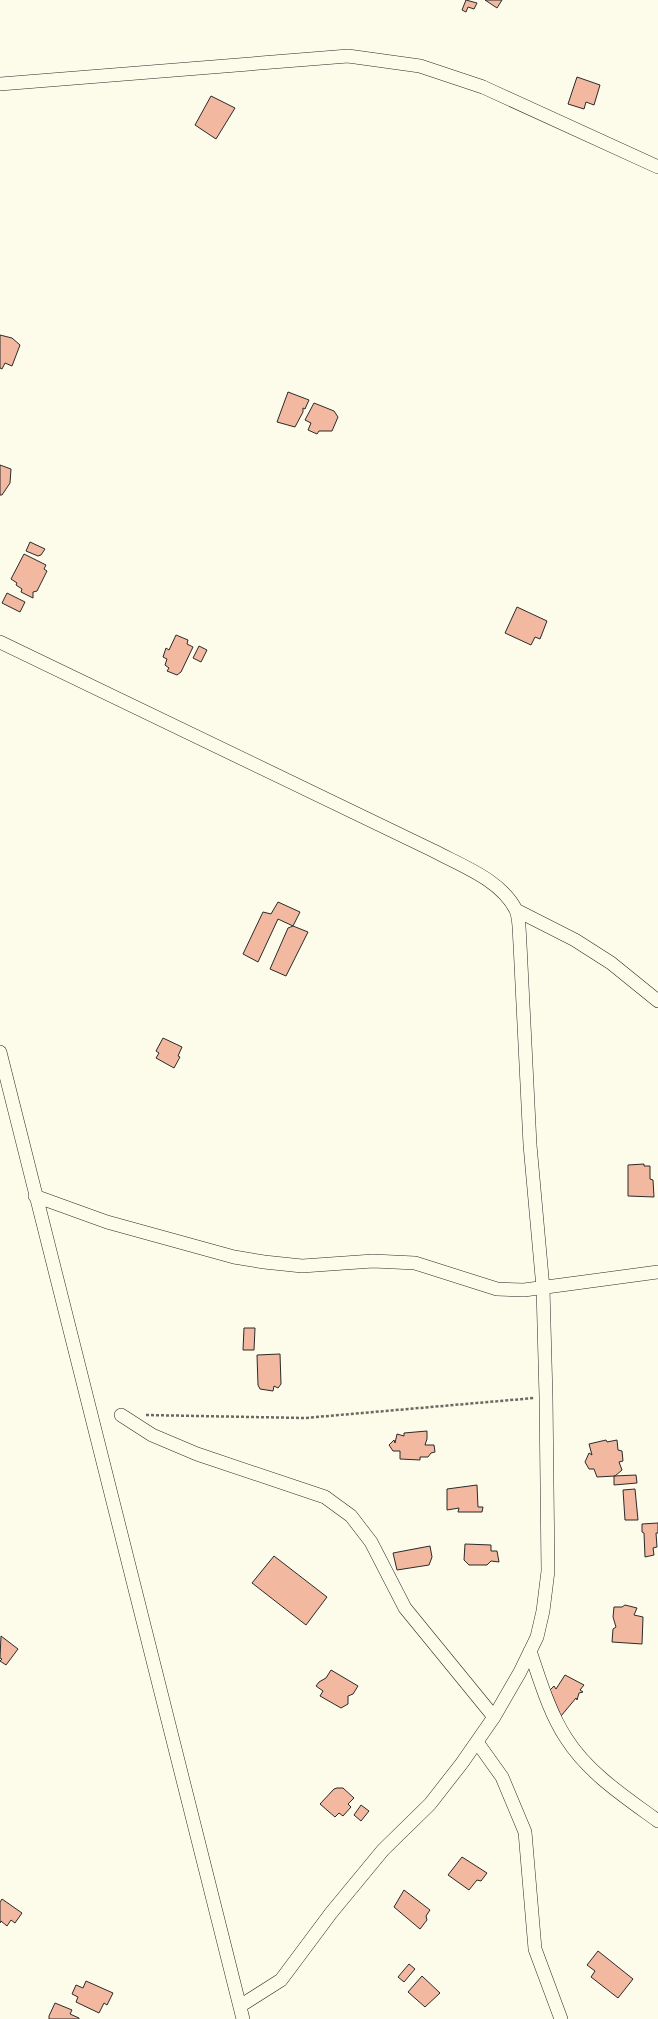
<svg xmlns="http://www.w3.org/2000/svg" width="658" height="2019" font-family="Raleway,sans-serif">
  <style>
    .building { fill: #f2b8a0; stroke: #2b2b2b }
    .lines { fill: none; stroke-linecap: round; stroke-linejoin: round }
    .street-casing { stroke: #2b2b2b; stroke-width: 14 }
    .path { stroke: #6a6964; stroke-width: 2.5; stroke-dasharray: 3 2; stroke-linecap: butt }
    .street { stroke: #fdfbea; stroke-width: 13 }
  </style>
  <rect width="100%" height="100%" fill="#fdfbea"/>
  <!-- building -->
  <path class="building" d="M466,0L477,3L474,9L468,7L466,12L462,10Z
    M485,0H502L497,8Z
    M577,77L600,85L594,105L586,102L584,109L568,104Z
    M211,96L235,108L216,139L195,125Z
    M0,335L12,338L20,345L12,366L5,363L2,369L0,368Z
    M288,392L309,400L305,409L303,408V412L295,427L277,422Z
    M314,403L334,411L338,417L332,431H319L317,434L308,430L311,423L305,420Z
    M0,465L11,469L10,483L2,495H0Z
    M30,542L45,549L41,555L38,556L26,551Z
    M24,554L46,565L44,569L47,571L37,591L33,592V598L21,592L22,589L16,585L17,583L11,579Z
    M7,593L25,602L20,612L2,603Z
    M517,607L547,621L540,639L535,637L531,645L505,633Z
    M176,635L188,640L187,644L193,647L181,672L177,675L167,671L169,668L165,665L167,659L163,657L166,648L169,650Z
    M199,646L207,650L201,662L193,658Z
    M278,902L300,912L293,926L278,919L258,962L243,954L263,912L271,914Z
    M293,926L308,932L286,976L270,969L288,928Z
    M163,1038L182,1047L178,1056L180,1057L174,1068L156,1058L159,1053L156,1051Z
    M644,1164V1166H650V1179L653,1180L654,1197L628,1196V1165Z
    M244,1328H255L254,1350H243Z
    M280,1354L281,1384L278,1388L274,1386L273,1391L260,1389L258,1385L257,1355Z
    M427,1431V1439L425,1445H434L435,1452L431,1453L428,1457H420V1460L400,1459V1451H393L389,1445L394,1440L395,1443L397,1434L404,1436V1433Z
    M606,1440L607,1442L617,1440L618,1450L622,1451L623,1461L619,1462L622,1470L615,1476L597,1477L594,1469H589L585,1462L589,1453L592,1455L589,1444Z
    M636,1475L637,1483L614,1485V1476Z
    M477,1485L478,1507H483L482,1512H458L459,1508L447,1510V1489Z
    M635,1489L638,1520H625L623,1490Z
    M658,1523V1533H656L657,1547L653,1548L654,1555L645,1557L644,1533L642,1532V1524Z
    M465,1544L491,1545V1551H497L499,1562L491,1561L487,1565H469L464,1560Z
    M430,1546L432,1557L429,1565L397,1570L393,1553Z
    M274,1556L327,1597L306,1625L252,1583Z
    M625,1605L637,1608L634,1615L643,1617L642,1644L612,1642L613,1629L616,1627L613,1617L614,1607H622Z
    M1,1636L18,1649L6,1665L0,1661L2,1659L0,1658Z
    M331,1670L358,1686L353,1694L348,1696V1704L341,1708L320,1696L323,1691L316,1686L319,1682L326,1678Z
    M565,1675L584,1685L580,1690L583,1692L579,1693L577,1700L576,1698L561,1716L550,1690L554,1686L556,1689Z
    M337,1788H343L354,1798L348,1804L351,1807L343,1816L339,1813L335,1817L320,1804L334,1789Z
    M361,1805L369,1811L361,1821L354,1815Z
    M462,1857L487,1873L481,1881L477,1880L469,1890L448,1875Z
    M404,1890L430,1910L426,1916L427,1920L420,1929L394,1907Z
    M2,1899L22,1913L15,1923L11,1920L7,1926L1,1921L0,1923V1902Z
    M598,1951L633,1979L618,1998L591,1977L595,1971L587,1965Z
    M409,1964L415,1969L404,1982L398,1977Z
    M422,1976L440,1993L425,2007L408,1992Z
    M86,1981L113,1993L107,2005L104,2003L99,2013L76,2002L78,1997L72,1994L76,1985L83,1988Z
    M55,2003L72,2010L70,2014L79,2018V2019H49V2016Z"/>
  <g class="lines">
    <defs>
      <path id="street" d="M0,84L348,56L420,66L483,87L658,167
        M0,642L434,851C462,866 501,880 516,910C520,920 519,933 520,944L530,1145L543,1288L546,1397L548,1571L543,1611L537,1637L520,1672L494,1717L462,1763L430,1804L383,1850L331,1913L281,1980L240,2006
        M516,910L575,940L611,963L658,1001
        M0,1052L243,2019
        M35,1196L107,1222L234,1257L264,1262L302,1266L373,1261L415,1263L497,1289L524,1290L658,1272
        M121,1415L152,1435L197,1454L325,1497L351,1516L371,1542L405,1608L494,1717
        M530,1651C540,1680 549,1712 566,1738C588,1773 625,1797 658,1821
        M477,1742L502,1777L525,1832L535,1949L561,2019"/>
    </defs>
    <!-- street casing -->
    <use href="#street" class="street-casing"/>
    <!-- path -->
    <path class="path" d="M146,1415L305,1418L534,1398"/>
    <!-- street -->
    <use href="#street" class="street"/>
  </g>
</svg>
